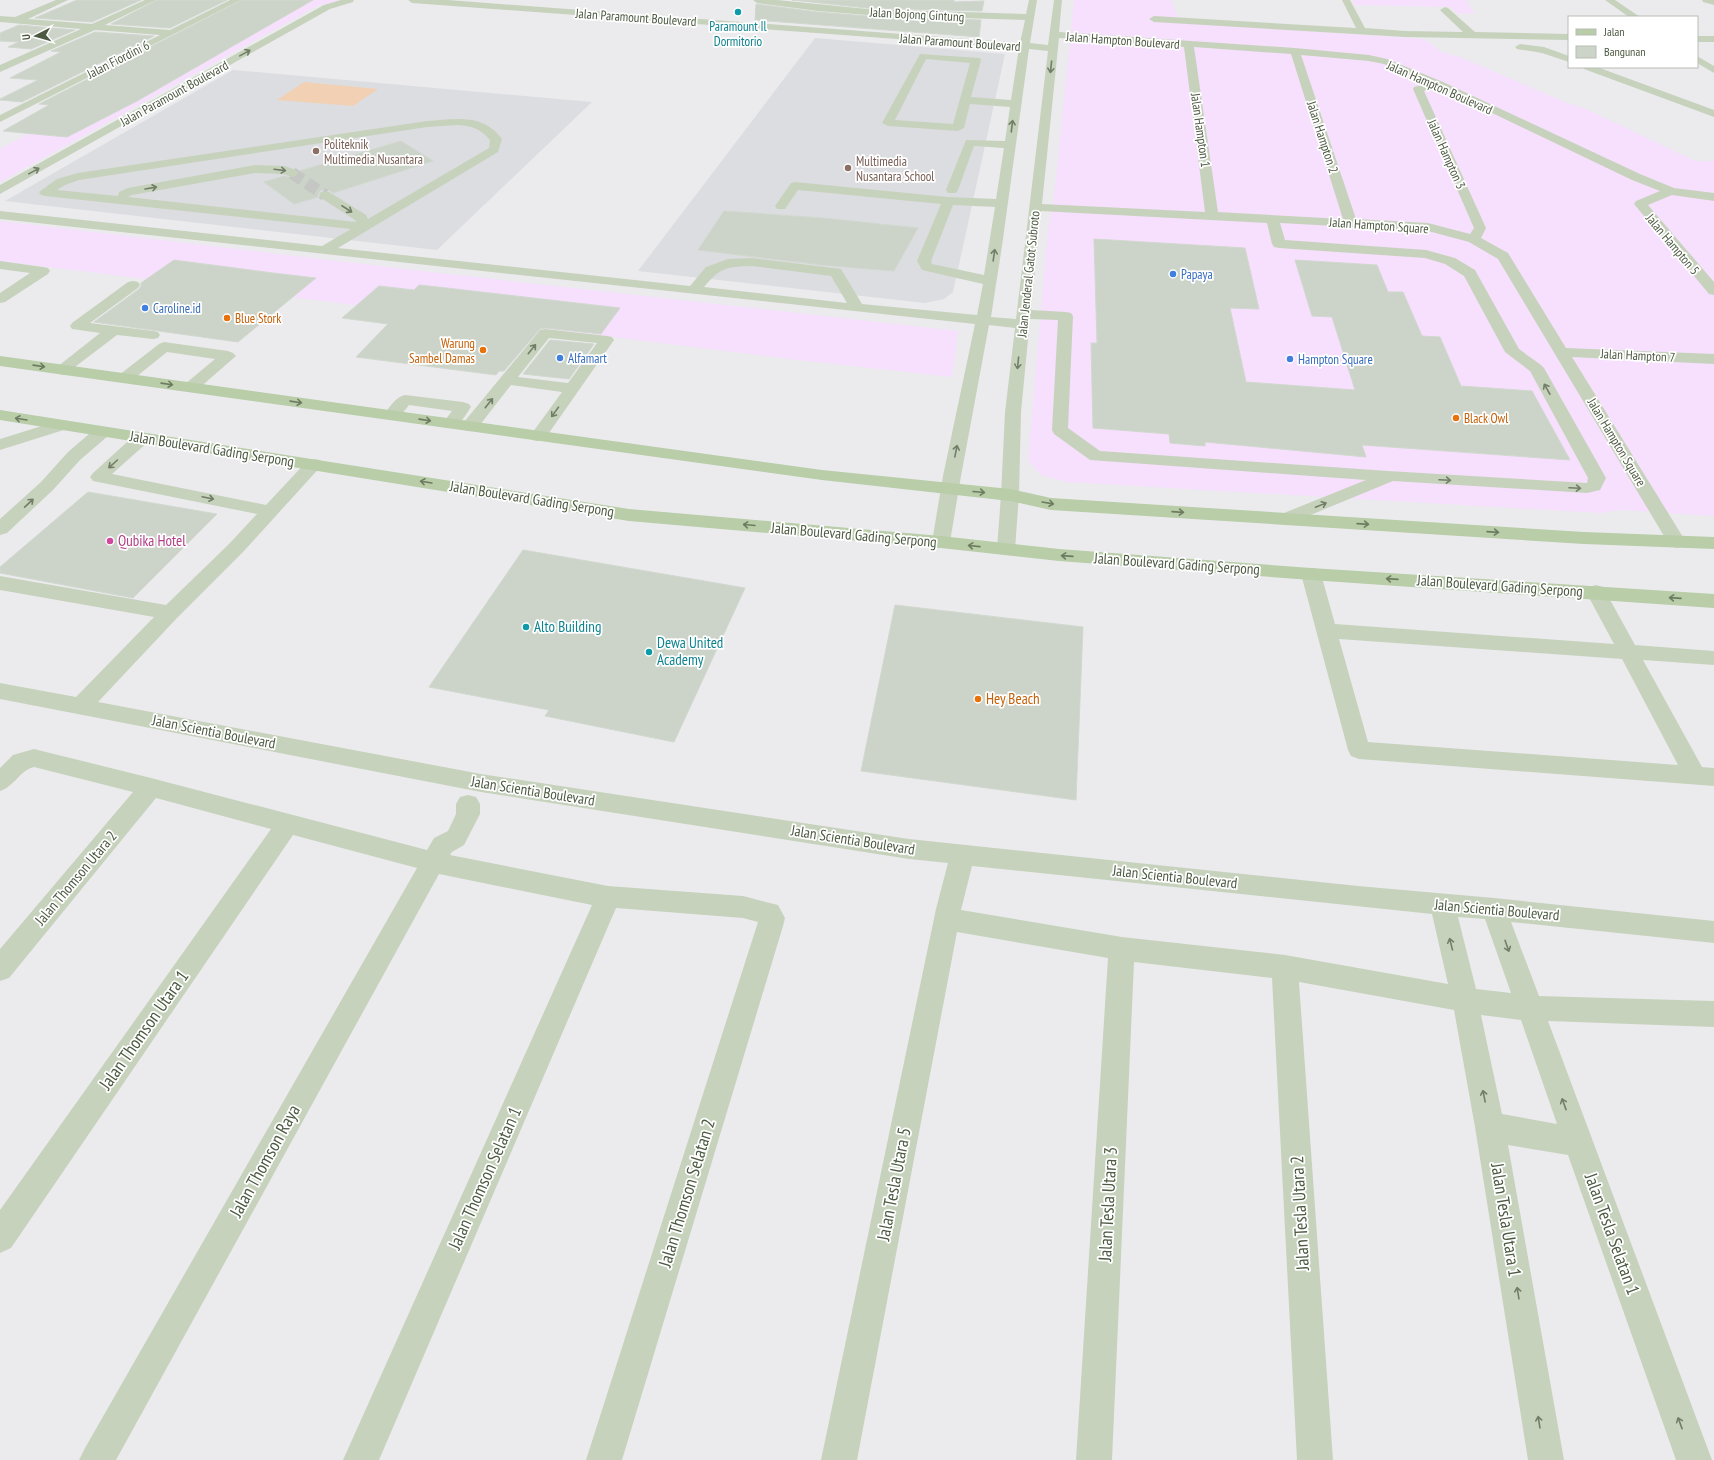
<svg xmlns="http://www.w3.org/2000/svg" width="1714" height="1460" font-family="'PT Sans Narrow',sans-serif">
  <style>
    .commercial { fill: #f6e0fd }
    .education { fill: #dcdde0 }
    .green { fill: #f1d0b4 }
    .building { fill: #ccd4c9; stroke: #d1d8ce }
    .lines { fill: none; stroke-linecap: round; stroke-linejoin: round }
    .minor-tunnel { stroke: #c4c7c3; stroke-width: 12; stroke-dasharray: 12 6; stroke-linecap: butt }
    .minor { fill: #c7d2bd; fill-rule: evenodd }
    .major { fill: #b8cda8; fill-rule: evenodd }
    .oneway { stroke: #727e67 }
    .oneway2 { stroke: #6d7c61 }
    .culture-dot { fill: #0f9aa8; stroke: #fff; stroke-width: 1.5 }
    .education-dot { fill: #8d6e63; stroke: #fff; stroke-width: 1.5 }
    .shop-dot { fill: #3f7fe0; stroke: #fff; stroke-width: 1.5 }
    .food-dot { fill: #e8710a; stroke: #fff; stroke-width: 1.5 }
    .hotel-dot { fill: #d1479c; stroke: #fff; stroke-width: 1.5 }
    .labels { text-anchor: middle; stroke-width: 3.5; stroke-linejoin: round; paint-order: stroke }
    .far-street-label { font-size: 13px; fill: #4d5a42; stroke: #fff }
    .far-culture-label { font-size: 13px; fill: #0d838f; stroke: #fff }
    .far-education-label { font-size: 13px; fill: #785e54; stroke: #fff; text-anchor: start }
    .far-shop-label { font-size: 13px; fill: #366cbe; stroke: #fff; text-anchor: start }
    .far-food-label { font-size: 13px; fill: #c56008; stroke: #fff; text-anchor: start }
    .street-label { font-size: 15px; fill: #4d5a42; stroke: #fff }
    .hotel-label { font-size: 15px; fill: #b23c85; stroke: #fff; text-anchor: start }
    .culture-label { font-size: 15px; fill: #0d838f; stroke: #fff; text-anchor: start }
    .food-label { font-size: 15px; fill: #c56008; stroke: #fff; text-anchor: start }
    .near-street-label { font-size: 18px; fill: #4d5a42; stroke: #fff }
  </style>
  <rect width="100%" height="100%" fill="#ebebee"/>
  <!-- commercial -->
  <path class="commercial" d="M281,0H340L317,6L0,182V149Z
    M1074,0H1171L1178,18L1175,22L1424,39L1442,52L1460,57L1567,103L1584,108L1695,161H1714V516L1620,510L1601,513L1067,482L1041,475L1028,460L1048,230L1054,197Z
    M1353,0H1466L1475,14L1456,13L1451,7L1354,5Z
    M0,221L422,271L958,331L952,377L798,360L0,261Z"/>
  <!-- education -->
  <path class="education" d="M815,38L1005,54L953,292L944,299L925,303L638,271Z
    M233,70L592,102L437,250L5,201Z"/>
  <!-- green -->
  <path class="green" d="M304,82L378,89L353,106L277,100Z"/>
  <!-- building -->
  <path class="building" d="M77,0H141L92,22L35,18Z
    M157,0H227L170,28L111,24Z
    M242,0H313L137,101L67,137L3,131L49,105L39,104Z
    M792,0H954V2L984,1L982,11L867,8Z
    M756,4L818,12L867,16L981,20L979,37L755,20Z
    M19,25L75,30L31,49L8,47L19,42L0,41V33Z
    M95,32L154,36L22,102L0,100V99L38,80L10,78L61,52L51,51Z
    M401,141L433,161L333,193L329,190H321L318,194V197L294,204L264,182L284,176L292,178L296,177L299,174V171Z
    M724,211L822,218L918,228L894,271L822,265L698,250Z
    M1094,239L1245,248L1259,309L1230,308L1246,382L1355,390L1332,317L1312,316L1295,260L1377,265L1388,292H1403L1422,336L1440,337L1461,386L1532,391L1570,460L1362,445L1366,457L1205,442V446L1170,443L1169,434L1093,428L1091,343H1097Z
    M174,260L273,273L316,278L238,342L94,322L139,289L141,286V283Z
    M419,285L438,287L620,308L601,334L545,328L540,329L504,371H499L496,375L356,357L388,324L342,318L379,286L414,290Z
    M550,340L594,344L569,379L523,374Z
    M88,492L217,514L133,598L0,573V567Z
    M523,550L745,588L674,742L545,716L549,710L429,687Z
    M895,605L1083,627L1076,800L861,771Z"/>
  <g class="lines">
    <!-- minor-tunnel -->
    <path class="minor-tunnel" d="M292,173L325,195"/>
    <!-- minor -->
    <path class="minor" d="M56,0H68L28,19L92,24L145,0H156L105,25L170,30L230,0H241L0,122V115L160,35L95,30L0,72V65L81,29L0,22V16L15,17Z
      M341,0H354L353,2L330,9L0,194V185L324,5Z
      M408,0H448L1020,43L1025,20L867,15L818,11L757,3L753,0H777L867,9L1026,14L1029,0H1037L1030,43L1048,45L1054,0H1062L1059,32L1295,48L1369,55L1387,59L1443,82L1640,174L1674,188L1714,193V201L1672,195L1648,205L1714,282V295L1709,294L1634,204L1636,201L1660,191L1632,180L1438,87L1424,91L1486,228L1481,238L1508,253L1566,348L1714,354V364L1572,357L1686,542L1684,546L1677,548L1670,546L1498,259L1469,242L1428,231L1280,223L1285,240L1426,250L1455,258L1475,270L1519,349L1541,365L1544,368L1606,478L1600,490L1587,493L1393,481L1291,523L1285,525L1279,523L1276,519L1279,515L1366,480L1090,460L1054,434L1052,430L1058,320L1030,319L1021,412L1019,495L1015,549L1013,553L1006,555L999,553L997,549L1001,495L1005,412L1015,328L989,325L961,476L950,542L948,546L941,548L934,546L932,542L943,476L975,324L0,219V211L322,246L351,229L45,196L41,195L39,192L57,179L78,173L427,121C455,119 483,113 502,139L498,152L338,248L690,286L706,267L728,259L752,258L841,269L862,304L977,315L983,284L922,270L917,261L941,204L798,190L785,209H777L775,206L791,183L795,182L948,197L996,199L1004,148L974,146L958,190L956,193H948L946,190L966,140L1005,141L1010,107L970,104L964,128L958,131L888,126L882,123L920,54L980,58L981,60L971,97L1011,100L1019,48L412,3ZM1059,38L1184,47L1205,212L1042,204ZM1194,47L1291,54L1343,219L1218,212ZM1029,49L1048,51L1016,319L991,317L1002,246ZM1301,55L1369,61L1384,64L1429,83L1414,87L1413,89L1474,228L1470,234L1428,223L1356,219ZM926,59L970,63L953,124L895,120ZM458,125C472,126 481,129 490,140L489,148L368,219L366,215L329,192H321L319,195L321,198L355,220L356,222L128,197L132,195L255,173L283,174L292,177L296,176L298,173L296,170L285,166L255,165L128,188L119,192L118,196L57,190L65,185L79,180L427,127ZM953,205L995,207L984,275L932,264L931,261ZM1041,211L1267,223L1272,244L1274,247L1279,248L1425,258L1445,264L1464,276L1505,352L1530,371L1588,478L1587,483L1388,471L1100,451L1068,428L1073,316L1071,313L1066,312L1031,310ZM752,266L831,276L847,303L704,287C721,267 726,267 752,266Z
      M1342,0H1350L1365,28L1405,31L1463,32L1442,12L1440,10L1445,7L1448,8L1475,32L1569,34V40L1405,37L1154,22L1149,19L1154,16L1356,28Z
      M1605,0H1615L1640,17H1629Z
      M1702,0H1714V5L1703,2Z
      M1697,36H1714V42H1697Z
      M1520,44L1544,47L1569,56V62L1542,53L1517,49L1515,47Z
      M1697,56L1714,66V73L1697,63Z
      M1583,67H1597L1714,110V117L1584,69Z
      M0,261L43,267L48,268L50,271L48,274L5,302L0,303V293L30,273L0,269Z
      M133,281L138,282L140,285L138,288L90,323L153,331L158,332L160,335L158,338L153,339L117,335L67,373L62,375L57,373L54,370L57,367L100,333L72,329L70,326L72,323L128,282Z
      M545,329L607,336L612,337L614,340L544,440L538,441L532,440L530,436L562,392L511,385L476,430L470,431L464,430L462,426L464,422L540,330ZM549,338L597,343L568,383L518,377Z
      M164,342L228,351L233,353L236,356L197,390L191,392L185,390L183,387L185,384L215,359L167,352L131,381L125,383L119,381L117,378L119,375L159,344Z
      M405,395L463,402L469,404L471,407C464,417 458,431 444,427L442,424L452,411L409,405C402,414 398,421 386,418L384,415C389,407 396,397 405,395Z
      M61,420L67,421L69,425L67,429L0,450V439Z
      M102,427L108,428L110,432L108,436L80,460L53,490L7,533L0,535V519L41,482L68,452L96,428Z
      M142,433L148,434L150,438L148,442L112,474L266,505L308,460L314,459L320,460L323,464L243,552L177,618L98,702L481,774L909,839L1358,886L1494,898L1714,921V943L1511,922L1539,996L1714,1001V1027L1548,1021L1712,1460H1676L1568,1155L1508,1145L1564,1460H1528L1475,1127L1454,1010L1299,982L1333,1460H1297L1272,978L1134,962L1112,1460H1076L1108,958L957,932L857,1460H821L936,909L948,863L909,859L481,792L0,699V683L76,697L154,617L0,590V576L166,605L229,544L257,514L93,481L90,477L93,473L136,434ZM972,866L1432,914L1448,984L1285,955L1122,937L961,910ZM1458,917L1485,919L1511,993L1476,989ZM1481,1015L1521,1020L1557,1124L1502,1114Z
      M1311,568L1318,569L1321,574L1335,624L1614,644L1586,592L1589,587L1596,585L1603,587L1635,645L1714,651V665L1643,660L1702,767L1714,768V786L1359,759L1351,756L1348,750L1301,574L1304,569ZM1339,639L1622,659L1678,765L1368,742Z
      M34,749L151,778L427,850L434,838L448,831L456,814V804L460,797L468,795L476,797L480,804V814L464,845L452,852L450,855L608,886L743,896L778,905L785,918L783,926L622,1460H586L758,922L743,918L616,908L379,1460H343L592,905L439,874L116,1460H79L85,1448L417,868L293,835L11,1248L0,1253V1210L271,829L156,798L9,978L0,981V949L133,792L34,767C20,770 15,786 0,791V768L13,755Z"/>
    <!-- major -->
    <path class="major" d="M0,356L822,470L1010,489L1051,498L1584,532L1714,537V549L1584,544L1051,510L1010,501L822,480L0,366Z
      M0,410L629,509L941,536L1059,549L1311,568L1714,594V608L1311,580L1059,561L941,548L629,521L0,420Z"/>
  </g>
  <!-- one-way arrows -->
  <defs><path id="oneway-shaft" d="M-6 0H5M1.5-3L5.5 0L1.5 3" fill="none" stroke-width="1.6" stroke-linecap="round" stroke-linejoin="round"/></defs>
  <g class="oneway">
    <use href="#oneway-shaft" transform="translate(245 53) rotate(-29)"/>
    <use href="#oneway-shaft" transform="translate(1051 67) rotate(96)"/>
    <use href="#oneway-shaft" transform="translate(1012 126) rotate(-83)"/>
    <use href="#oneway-shaft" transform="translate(280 170) rotate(7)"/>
    <use href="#oneway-shaft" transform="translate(34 171) rotate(-29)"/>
    <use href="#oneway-shaft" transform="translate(151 188) rotate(-10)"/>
    <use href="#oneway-shaft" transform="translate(347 209) rotate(33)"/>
    <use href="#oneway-shaft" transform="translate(994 255) rotate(-82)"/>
    <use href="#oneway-shaft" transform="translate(532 349) rotate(-51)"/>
    <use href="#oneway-shaft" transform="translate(1018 363) rotate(96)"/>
    <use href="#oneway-shaft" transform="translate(1547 389) rotate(-119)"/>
    <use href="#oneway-shaft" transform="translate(489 403) rotate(-51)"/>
    <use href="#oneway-shaft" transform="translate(555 412) rotate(126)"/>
    <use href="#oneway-shaft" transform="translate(956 451) rotate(-79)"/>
    <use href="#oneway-shaft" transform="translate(113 464) rotate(138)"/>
    <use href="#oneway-shaft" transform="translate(1445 480) rotate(3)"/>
    <use href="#oneway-shaft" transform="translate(1575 488) rotate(3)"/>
    <use href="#oneway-shaft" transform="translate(208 498) rotate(12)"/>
    <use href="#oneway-shaft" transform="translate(29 503) rotate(-43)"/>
    <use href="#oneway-shaft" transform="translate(1321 505) rotate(-22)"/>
    <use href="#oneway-shaft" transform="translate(1451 944) rotate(-104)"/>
    <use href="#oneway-shaft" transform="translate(1507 946) rotate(71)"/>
    <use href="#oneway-shaft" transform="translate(1484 1096) rotate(-101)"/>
    <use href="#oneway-shaft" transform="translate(1564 1104) rotate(-110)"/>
    <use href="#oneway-shaft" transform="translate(1518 1293) rotate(-99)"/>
    <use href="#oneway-shaft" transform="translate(1539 1422) rotate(-99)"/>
    <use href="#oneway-shaft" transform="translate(1680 1423) rotate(-110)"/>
  </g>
  <g class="oneway2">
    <use href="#oneway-shaft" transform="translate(39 366) rotate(8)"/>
    <use href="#oneway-shaft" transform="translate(167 384) rotate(8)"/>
    <use href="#oneway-shaft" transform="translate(296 402) rotate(8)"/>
    <use href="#oneway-shaft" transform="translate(21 419) rotate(-171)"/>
    <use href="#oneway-shaft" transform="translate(425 420) rotate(8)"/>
    <use href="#oneway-shaft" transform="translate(426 482) rotate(-171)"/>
    <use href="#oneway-shaft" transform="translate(979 492) rotate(5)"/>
    <use href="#oneway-shaft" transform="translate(1048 503) rotate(10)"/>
    <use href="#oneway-shaft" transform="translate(1178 512) rotate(4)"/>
    <use href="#oneway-shaft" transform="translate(1363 524) rotate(4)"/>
    <use href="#oneway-shaft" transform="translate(749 525) rotate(-175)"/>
    <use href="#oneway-shaft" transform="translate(1493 532) rotate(4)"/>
    <use href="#oneway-shaft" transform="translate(974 546) rotate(-174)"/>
    <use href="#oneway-shaft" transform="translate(1067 556) rotate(-176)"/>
    <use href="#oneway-shaft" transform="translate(1392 579) rotate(-176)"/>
    <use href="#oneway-shaft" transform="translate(1675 598) rotate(-176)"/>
  </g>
  <!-- markers -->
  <g class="culture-dot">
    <circle cx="738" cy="12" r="4"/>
    <circle cx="526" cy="627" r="4"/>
    <circle cx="649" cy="652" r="4"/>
  </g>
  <g class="education-dot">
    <circle cx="316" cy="151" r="4"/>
    <circle cx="848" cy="168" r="4"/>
  </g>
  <g class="shop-dot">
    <circle cx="1173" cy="274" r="4"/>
    <circle cx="145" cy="308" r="4"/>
    <circle cx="560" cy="358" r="4"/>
    <circle cx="1290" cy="359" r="4"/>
  </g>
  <g class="food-dot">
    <circle cx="227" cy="318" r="4"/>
    <circle cx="483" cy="350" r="4"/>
    <circle cx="1456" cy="418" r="4"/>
    <circle cx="978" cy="699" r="4"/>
  </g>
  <circle class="hotel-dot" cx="110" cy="541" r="4"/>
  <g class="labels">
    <!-- far-street labels -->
    <g class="far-street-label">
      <text transform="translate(917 14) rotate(3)" y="5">Jalan Bojong Gintung</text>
      <text transform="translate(636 17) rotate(4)" y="5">Jalan Paramount Boulevard</text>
      <text transform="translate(1123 40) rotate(4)" y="5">Jalan Hampton Boulevard</text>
      <text transform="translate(960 42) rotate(4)" y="5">Jalan Paramount Boulevard</text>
      <text transform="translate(118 59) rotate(-27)" y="5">Jalan Fiordini 6</text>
      <text transform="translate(1440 87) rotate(24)" y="5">Jalan Hampton Boulevard</text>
      <text transform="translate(174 93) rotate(-29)" y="5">Jalan Paramount Boulevard</text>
      <text transform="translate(1201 130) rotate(82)" y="5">Jalan Hampton 1</text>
      <text transform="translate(1323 137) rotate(72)" y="5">Jalan Hampton 2</text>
      <text transform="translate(1447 154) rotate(66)" y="5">Jalan Hampton 3</text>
      <text transform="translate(1379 225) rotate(4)" y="5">Jalan Hampton Square</text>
      <text transform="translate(1673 244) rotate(50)" y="5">Jalan Hampton 5</text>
      <text transform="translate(1028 274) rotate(-84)" y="5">Jalan Jenderal Gatot Subroto</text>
      <text transform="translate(1638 355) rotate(3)" y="5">Jalan Hampton 7</text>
      <text transform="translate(1617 442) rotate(59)" y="5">Jalan Hampton Square</text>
    </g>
    <!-- far-culture labels -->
    <g class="far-culture-label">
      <text x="738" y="31">Paramount Il<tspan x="738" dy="15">Dormitorio</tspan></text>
    </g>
    <!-- far-education labels -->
    <g class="far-education-label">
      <text x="324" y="149">Politeknik<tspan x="324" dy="15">Multimedia Nusantara</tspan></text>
      <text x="856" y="166">Multimedia<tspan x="856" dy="15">Nusantara School</tspan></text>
    </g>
    <!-- far-shop labels -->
    <g class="far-shop-label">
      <text x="1181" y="279">Papaya</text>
      <text x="153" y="313">Caroline.id</text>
      <text x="568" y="363">Alfamart</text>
      <text x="1298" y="364">Hampton Square</text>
    </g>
    <!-- far-food labels -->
    <g class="far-food-label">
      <text x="235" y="323">Blue Stork</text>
      <text x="475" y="348" text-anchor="end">Warung<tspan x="475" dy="15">Sambel Damas</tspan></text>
      <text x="1464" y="423">Black Owl</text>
    </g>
    <!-- street labels -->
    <g class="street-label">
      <text transform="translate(212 449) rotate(9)" y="5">Jalan Boulevard Gading Serpong</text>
      <text transform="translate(532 499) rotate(9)" y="5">Jalan Boulevard Gading Serpong</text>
      <text transform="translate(854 535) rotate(5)" y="5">Jalan Boulevard Gading Serpong</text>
      <text transform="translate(1177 564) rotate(4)" y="5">Jalan Boulevard Gading Serpong</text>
      <text transform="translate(1500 586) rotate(4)" y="5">Jalan Boulevard Gading Serpong</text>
      <text transform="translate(214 732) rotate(11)" y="5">Jalan Scientia Boulevard</text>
      <text transform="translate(533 791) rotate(9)" y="5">Jalan Scientia Boulevard</text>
      <text transform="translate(853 840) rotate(9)" y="5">Jalan Scientia Boulevard</text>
      <text transform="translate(1175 877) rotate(6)" y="5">Jalan Scientia Boulevard</text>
      <text transform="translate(76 878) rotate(-50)" y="5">Jalan Thomson Utara 2</text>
      <text transform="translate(1497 910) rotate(5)" y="5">Jalan Scientia Boulevard</text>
    </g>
    <!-- hotel labels -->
    <g class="hotel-label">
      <text x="118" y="546">Qubika Hotel</text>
    </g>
    <!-- culture labels -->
    <g class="culture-label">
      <text x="534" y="632">Alto Building</text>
      <text x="657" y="648">Dewa United<tspan x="657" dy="17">Academy</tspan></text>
    </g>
    <!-- food labels -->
    <g class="food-label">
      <text x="986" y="704">Hey Beach</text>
    </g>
    <!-- near-street labels -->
    <g class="near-street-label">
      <text transform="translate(144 1030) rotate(-55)" y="6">Jalan Thomson Utara 1</text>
      <text transform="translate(265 1161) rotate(-61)" y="6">Jalan Thomson Raya</text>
      <text transform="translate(485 1178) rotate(-66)" y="6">Jalan Thomson Selatan 1</text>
      <text transform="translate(894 1184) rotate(-79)" y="6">Jalan Tesla Utara 5</text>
      <text transform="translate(687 1193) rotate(-73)" y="6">Jalan Thomson Selatan 2</text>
      <text transform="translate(1108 1204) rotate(-87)" y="6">Jalan Tesla Utara 3</text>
      <text transform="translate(1300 1213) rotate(-93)" y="6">Jalan Tesla Utara 2</text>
      <text transform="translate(1506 1220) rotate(81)" y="6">Jalan Tesla Utara 1</text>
      <text transform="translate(1612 1234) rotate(70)" y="6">Jalan Tesla Selatan 1</text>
    </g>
  </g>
  <!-- legend -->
  <rect x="1568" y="16" width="130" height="52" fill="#ffffff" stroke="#b8bdb3"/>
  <rect x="1576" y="29" width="20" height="6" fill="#b8cda8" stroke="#b8bdb3"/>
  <text x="1604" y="36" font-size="12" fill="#4d5a42">Jalan</text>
  <rect x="1576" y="46" width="20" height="12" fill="#ccd4c9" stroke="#b8bdb3"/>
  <text x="1604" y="56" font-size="12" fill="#4d5a42">Bangunan</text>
  <!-- north arrow -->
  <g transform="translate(36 36) rotate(264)" stroke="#ffffff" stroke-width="3" paint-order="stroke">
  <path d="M0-3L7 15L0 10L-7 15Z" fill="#4d5a42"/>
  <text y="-6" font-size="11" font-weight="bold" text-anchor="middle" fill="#4d5a42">U</text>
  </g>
</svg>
